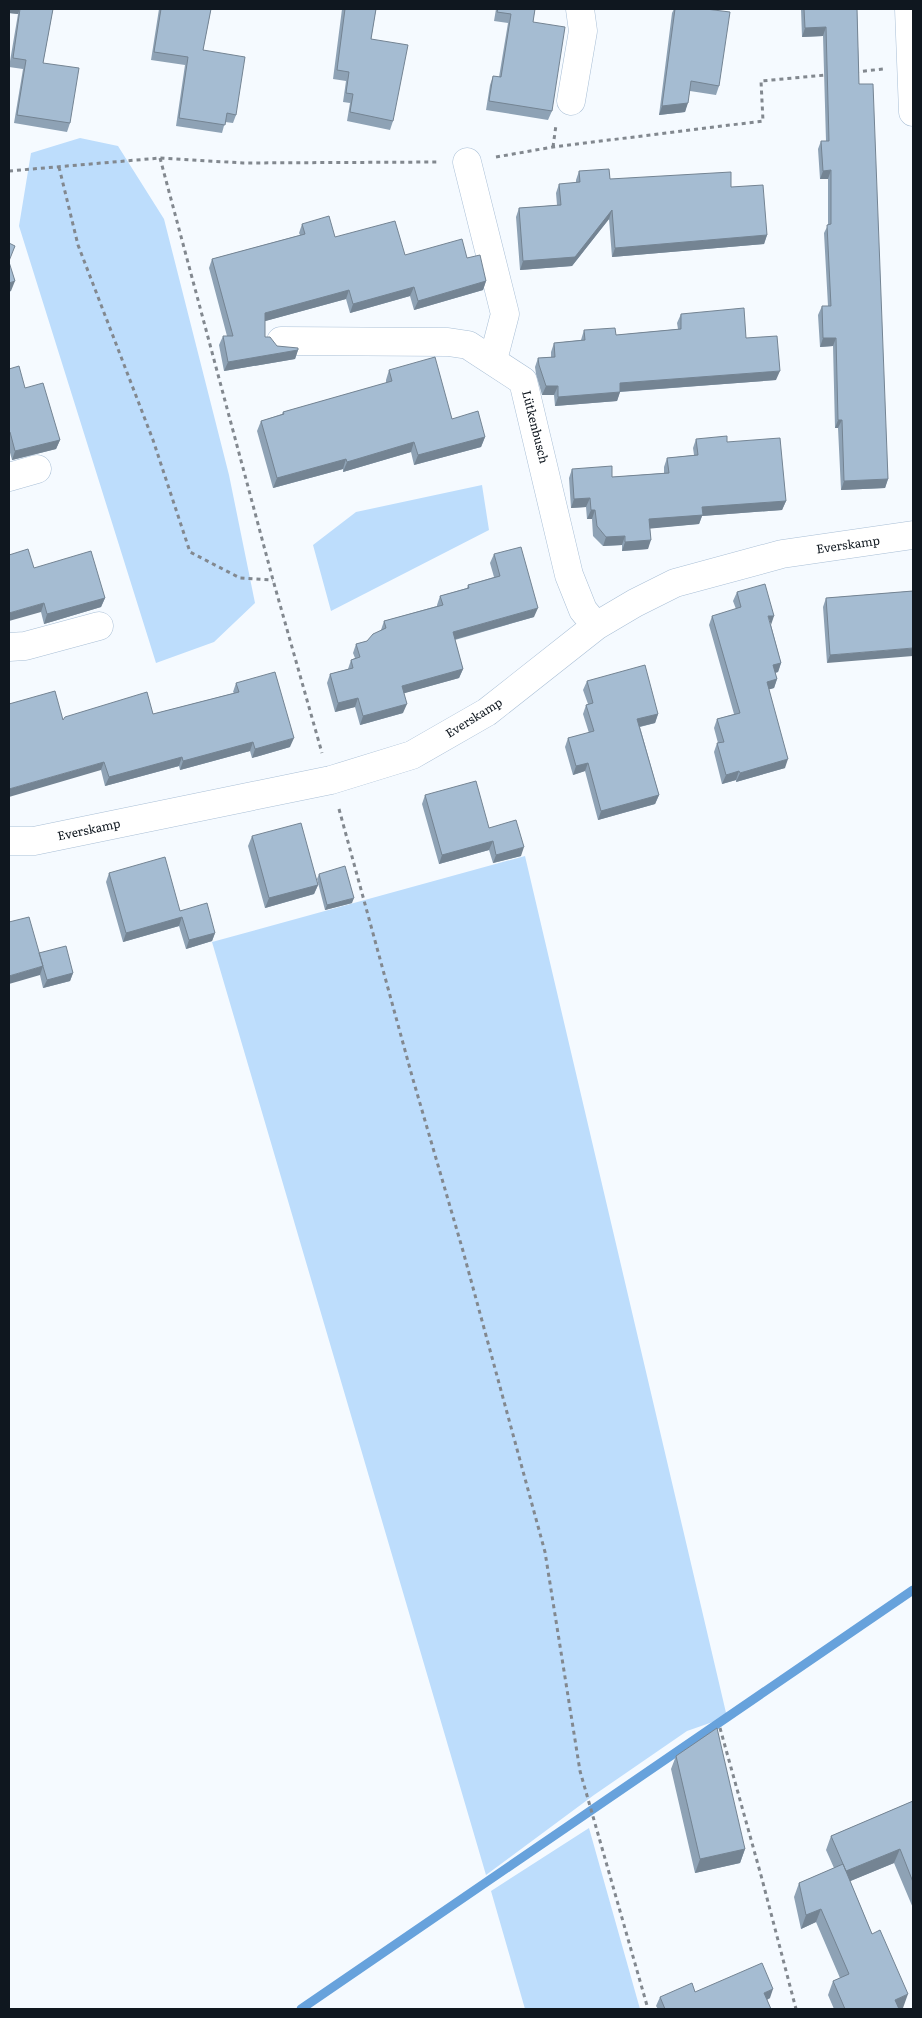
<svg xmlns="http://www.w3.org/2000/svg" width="922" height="2018" font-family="Literata,serif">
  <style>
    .green { fill: #bdddfc }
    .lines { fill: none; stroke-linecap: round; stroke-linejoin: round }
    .stream { stroke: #67a2dc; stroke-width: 9 }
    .minor-casing { stroke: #a9bfd6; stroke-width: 29 }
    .path { stroke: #82888f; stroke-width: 3; stroke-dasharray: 4 4; stroke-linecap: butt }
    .minor { stroke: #fff; stroke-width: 28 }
    .wall { fill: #8ea2b5 }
    .shaded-wall { fill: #748493 }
    .building { fill: #a5bcd2; stroke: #748493 }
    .labels { text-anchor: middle; stroke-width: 5; stroke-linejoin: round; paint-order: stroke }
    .street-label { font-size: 12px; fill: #0f171f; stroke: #fff }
  </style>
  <rect width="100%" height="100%" fill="#f5faff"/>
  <!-- green -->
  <path class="green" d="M80,138L118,146L164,219L229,475L255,603L214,642L156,663L19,226L31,153Z
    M482,485L489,530L331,611L313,545L356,512Z
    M525,856L727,1717L687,1731L594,1795L486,1875L212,942Z
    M589,1828L640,2009H525L491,1891Z"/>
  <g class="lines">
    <!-- stream -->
    <path class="stream" d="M301,2009L913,1590"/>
    <defs>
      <path id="minor" d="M909,9L913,112
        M571,101L583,31L580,9
        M467,162L505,314L493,360
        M281,341L448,342L468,345L523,381L569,575L583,610L596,626
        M9,477L37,469
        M9,647L25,646L99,626
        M9,841H34L331,780L412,755L487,712L596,626L635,603L675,583L782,554L913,535"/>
    </defs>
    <!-- minor casing -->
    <use href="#minor" class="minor-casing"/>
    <!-- path -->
    <path class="path" d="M855,72L883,69
      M553,147L556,125
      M496,157L553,147L763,121L761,81L826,75
      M160,158L273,580L322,753
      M59,167L78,245L153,440L190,552L240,578L273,580
      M9,171L160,158L243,163L438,162
      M339,809L412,1076L463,1251L545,1552L580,1771L648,2009
      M720,1728L762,1879L796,2009"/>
    <!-- minor -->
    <use href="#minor" class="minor"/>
  </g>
  <!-- wall -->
  <path class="wall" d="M9,9H53L43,63L70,123L67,132L14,123L23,69L9,67L18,14L9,13Z
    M159,9H211L203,50L236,115L233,123L225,122L222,133L176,126L185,65L151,60Z
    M342,9H376L371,39L393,121L390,130L347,121L350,103L343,102L346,81L333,79Z
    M496,9H535L533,22L552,111L548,120L486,110L490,85L493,76L499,77L508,23L494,21Z
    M674,9H675L719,86L716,95L690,91L685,112L659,115L672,13Z
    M801,9H857L859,84L888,479L885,488L841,490L838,428H835L833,346L820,347L818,315L822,306H828L824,233L828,225V179H820L818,149L821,141H826L823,36L802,37Z
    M579,171L610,179L731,187L767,235L764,244L612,257L609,219L572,266L520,270L516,217L519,208L557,205L556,193L559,184L576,183V180Z
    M302,224L335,237L405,255L467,258L486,281L483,290L414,310L410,296L350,313L346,299L265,321V337L277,346L298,350L295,359L224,371L219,345L223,336H227L209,268L212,259L300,235L299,233Z
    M681,314L746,338L776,380L620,392L617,401L555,406L554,395H542L536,374L535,367L538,358L551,357V352L554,343L581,340L584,330L616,335L678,329L677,323Z
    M9,369L25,388L60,440L56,449L12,460L9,449Z
    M389,370L452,419L485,437L481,447L414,465L411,452L343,472V469L273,488L257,431L261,421L282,414L283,412L386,383V380Z
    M696,439L727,442L786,501L782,510L702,516L699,524L650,528L648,549L622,551V545L603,546L593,536L592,519H587L586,507L571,508L569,478L572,469L612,477L664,473V467L667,458L694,455L693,448Z
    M494,554L534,617L455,640L463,669L459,678L404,693L403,713L360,725L355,707L335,712L327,683L330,674L348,669L351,660L355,658L353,653L356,644L367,641L381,630L384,621L437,606V605L440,596L467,588L468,585L494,577L490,563Z
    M34,568L105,598L101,607L44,624L41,612Z
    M913,591L827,663L823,607L826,598Z
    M737,592L771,625L781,663L778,672L775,673L777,679L774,688L769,689L785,768L736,782V780L722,784L714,752L717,743H718L714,728L717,719L734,714L709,625L712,616L736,609L733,601Z
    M587,681L658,714L655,723L640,727L659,795L655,804L598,820L585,771L573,775L565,747L568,738L589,733L583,714L586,705L588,704L583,690Z
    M236,683L290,747L252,758L250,751L180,770L179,766L105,786L101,770L63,720L153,714L234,693L233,692Z
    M425,795L489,828L521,856L493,863L489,850L439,864L422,804Z
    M252,836L318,885L314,894L265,908L248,846Z
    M109,873L180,911L215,933L212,941L186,949L179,926L123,942L106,882Z
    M319,874L352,903L325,910L317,879Z
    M39,953L73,973L70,981L43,988L40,975Z
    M676,1756L745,1849L740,1863L695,1873L671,1769Z
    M913,1801V1908L894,1863L850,1881L903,2008L900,2009H834L828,1995L833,1981L840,1978L816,1922L801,1929L794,1897L799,1883L834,1868L826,1850L831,1836Z
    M695,1992L770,1998L767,2000L771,2009H658L656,2006L660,1997Z"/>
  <!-- shaded-wall -->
  <path class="shaded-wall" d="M9,9H20L18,14L9,13Z
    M826,27L823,36L802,37L805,28Z
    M688,103L685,112L659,115L662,106Z
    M831,170L828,179H820L823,171Z
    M612,210L609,219L572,266L520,270L523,261Z
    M767,235L764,244L612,257L615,248Z
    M15,281L11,291L9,292V283Z
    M486,281L483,290L414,310L418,301Z
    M414,287L410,296L350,313L353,304Z
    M349,290L346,299L262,322L265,313Z
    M823,338H836L833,346L820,347Z
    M298,350L295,359L224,371L228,362Z
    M780,371L776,380L616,392L620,383Z
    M546,386H558L554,395H542Z
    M620,392L617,401L555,406L558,397Z
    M838,420H842L838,428H835Z
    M485,437L481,447L414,465L418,455Z
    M60,440L56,449L12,460L15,451Z
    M414,442L411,452L343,472L347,462Z
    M346,459L343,469L273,488L277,478Z
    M888,479L885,488L841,490L844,481Z
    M590,498L586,507L571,508L574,499Z
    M786,501L782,510L702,516L699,524L646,529L649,519L702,507Z
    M591,510H595L592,519H587Z
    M625,536L622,545L603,546L606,537Z
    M651,540L648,549L622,551L625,542Z
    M105,598L101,607L44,624L47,614Z
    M44,603L41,612L9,621V613Z
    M538,608L534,617L449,641L453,632Z
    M768,616H774L771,625Z
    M913,648V656L827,663L830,655Z
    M781,663L778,672L770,674L773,665Z
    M463,669L459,678L398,695L402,686Z
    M777,679L774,688L764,691L767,682Z
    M358,698L355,707L335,712L338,703Z
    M407,704L403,713L360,725L363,716Z
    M658,714L655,723L634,728L637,719Z
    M294,738L290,747L252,758L255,749Z
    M253,742L250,751L180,770L183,761Z
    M182,757L179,766L105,786L109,777Z
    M788,759L785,768L736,782L740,773Z
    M104,762L101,770L9,797V789Z
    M588,763L585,771L573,775L576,766Z
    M739,771L736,780L722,784L726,775Z
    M659,795L655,804L598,820L601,811Z
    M493,841L489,850L439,864L442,855Z
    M524,847L521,856L493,863L496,855Z
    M318,885L314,894L265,908L269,898Z
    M354,898L352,903L325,910L327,905Z
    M182,917L179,926L123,942L126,933Z
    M215,933L212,941L186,949L189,940Z
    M43,966L40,975L9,984V976Z
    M73,973L70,981L43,988L47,980Z
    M745,1849L740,1863L695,1873L700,1859Z
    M900,1849L894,1863L841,1885L846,1871Z
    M821,1909L816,1922L801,1929L806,1915Z
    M773,1989L770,1998L761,2002L764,1993Z
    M908,1994L903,2008L900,2009H892L895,2000Z"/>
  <!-- building -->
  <path class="building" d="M20,9H53L43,63L79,68L70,123L17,115L26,60L13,58Z
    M161,9H211L203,50L245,57L236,115L227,113L225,125L179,118L188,57L154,52Z
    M345,9H376L371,39L408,45L393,121L350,112L353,94L346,93L349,72L337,70Z
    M498,9H535L533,22L565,27L552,111L489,101L493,76L501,77L511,14L497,12Z
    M675,9H706L730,12L719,86L691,81L688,103L662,106Z
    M804,9H857L859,84H873L888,479L844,481L842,420H838L836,338H823L822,306H831L827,225L831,224V170L823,171L821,141H829L826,27L805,28Z
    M609,169L610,179L731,172V187L763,185L767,235L615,248L612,210L575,257L523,261L519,208L561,205L559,184L580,182L579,171Z
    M329,216L335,237L395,221L405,255L462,239L467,258L480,255L486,281L418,301L414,287L353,304L349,290L265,313V337H270L277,346L298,348V350L228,362L223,336H233L212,259L305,234L302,224Z
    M9,243L15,246L9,261Z
    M9,262L15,281L9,283Z
    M744,308L746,338L777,336L780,371L620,383V392L558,397V386H546L539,365L538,358L555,357L554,343L585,340L584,330L615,328L616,335L681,329V314Z
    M435,357L452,419L478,411L485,437L418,455L414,442L347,462L346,459L277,478L261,421L284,414L283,412L392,381L389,370Z
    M19,366L25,388L43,383L60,440L15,451L10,432H9V369Z
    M727,436V442L780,438L786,501L702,507L703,515L649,519L651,540L625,542V536L606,537L597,526L595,510H591L590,498L574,499L572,469L612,466V477L669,473L667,458L698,455L696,439Z
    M521,547L538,608L453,632L463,669L402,686L407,704L363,716L358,698L338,703L330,674L353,668L351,660L360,657L356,644L367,641L373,634L386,628L384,621L443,605L440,596L469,588L468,585L500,576L494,554Z
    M28,549L34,568L91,551L105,598L47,614L44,603L9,613V555Z
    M765,584L774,616H768L781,663L773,665L777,679L767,682L788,759L740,773L739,771L726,775L717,743L724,742L717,719L740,713L712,616L741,607L737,592Z
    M913,591V648L830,655L826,598Z
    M645,665L658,714L637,719L659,795L601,811L588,763L576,766L568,738L594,731L586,705L593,703L587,681Z
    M275,672L294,738L255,749L253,742L183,761L182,757L109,777L104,762L9,789V704L55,691L63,720L65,717L147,692L153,714L239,692L236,683Z
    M476,781L489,828L516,820L524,847L496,855L493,841L442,855L425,795Z
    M301,823L318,885L269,898L252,836Z
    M165,857L180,911L207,903L215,933L189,940L182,917L126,933L109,873Z
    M345,866L354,898L327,905L319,874Z
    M29,917L43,966L9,976V922Z
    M66,946L73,973L47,980L39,953Z
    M717,1728L745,1849L700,1859L676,1756Z
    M913,1801V1882L900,1849L846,1871L831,1836Z
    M843,1864L872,1934L880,1930L908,1994L895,2000L899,2009H845L833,1981L849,1974L821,1909L806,1915L799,1883Z
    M762,1963L773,1989L764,1993L771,2009H665L660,1997L692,1983L695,1992Z"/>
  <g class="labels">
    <!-- street labels -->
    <g class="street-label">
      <text transform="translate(535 427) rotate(76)" y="4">Lütkenbusch</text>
      <text transform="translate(848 545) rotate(-8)" y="4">Everskamp</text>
      <text transform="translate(474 718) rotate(-32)" y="4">Everskamp</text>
      <text transform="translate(89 830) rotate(-12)" y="4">Everskamp</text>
    </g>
  </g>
  <!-- border -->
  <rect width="922" height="2018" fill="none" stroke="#0f171f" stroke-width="20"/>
</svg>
